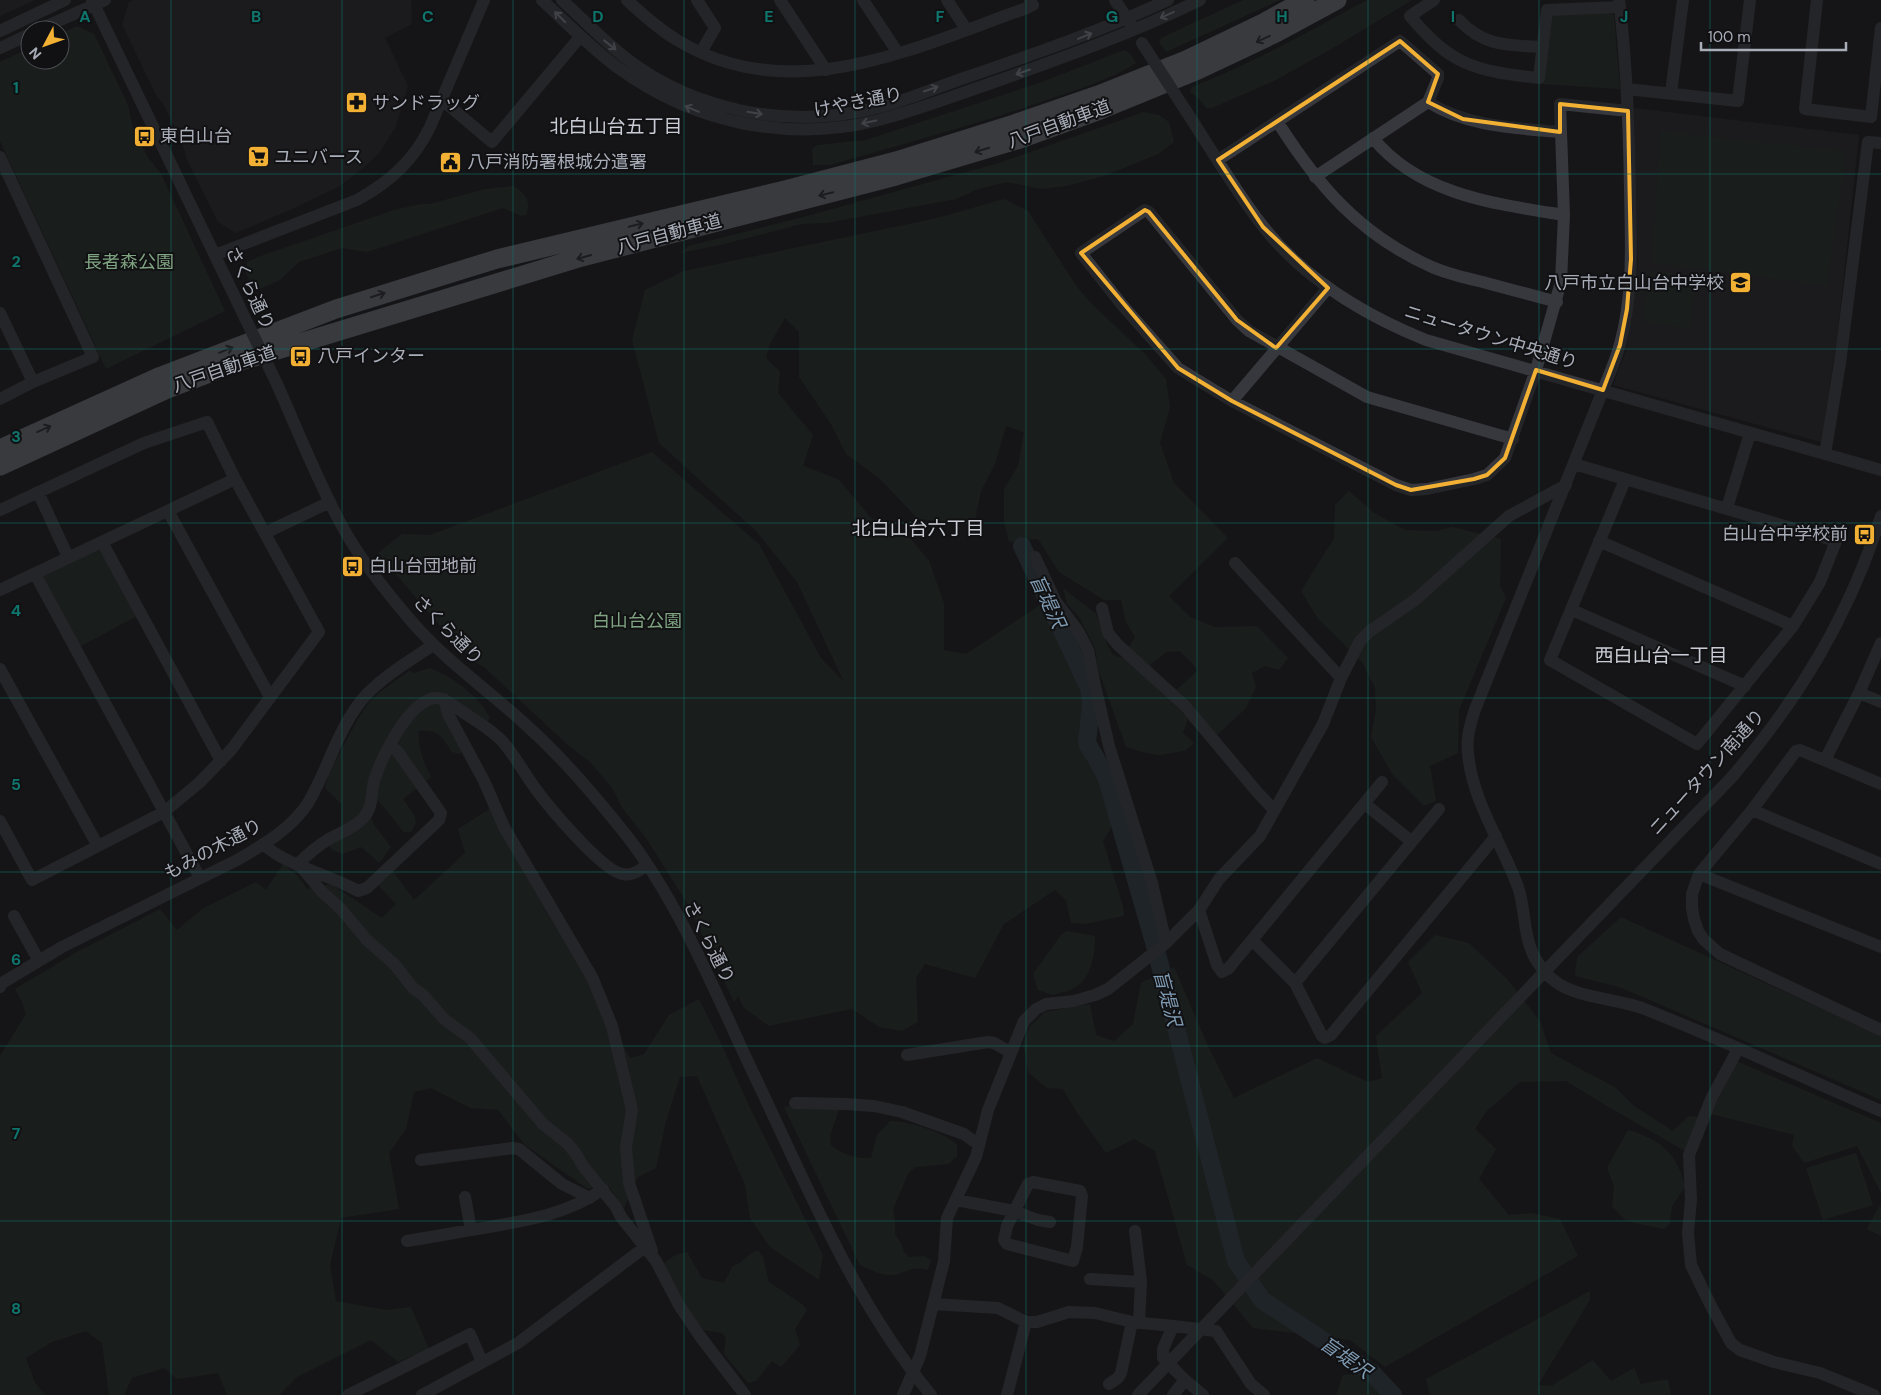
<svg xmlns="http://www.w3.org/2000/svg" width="1881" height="1395" font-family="'DM Sans','Noto Sans JP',sans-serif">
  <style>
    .built { fill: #222225 }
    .green { fill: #1e261f }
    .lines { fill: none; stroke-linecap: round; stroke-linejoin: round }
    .river { stroke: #2c353c; stroke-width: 18 }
    .minor { stroke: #37383d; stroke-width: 12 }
    .highway { stroke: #63666e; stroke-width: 19 }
    .minor-bridge { stroke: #37383d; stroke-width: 12 }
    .oneway { stroke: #757881 }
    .oneway2 { stroke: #26262a }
    .marked { fill: none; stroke: #f2b134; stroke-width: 4; stroke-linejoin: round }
    .grid { fill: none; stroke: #0f766e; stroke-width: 1; stroke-opacity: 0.55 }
    .labels { text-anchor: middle; stroke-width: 4; stroke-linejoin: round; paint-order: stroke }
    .street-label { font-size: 18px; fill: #a8adb8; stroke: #111113 }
    .poi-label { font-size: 18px; fill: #a8adb8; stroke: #111113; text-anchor: start }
    .park-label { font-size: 18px; fill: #7fa381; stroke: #111113 }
    .neighbourhood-label { font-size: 19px; fill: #c9ccd4; stroke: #111113 }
    .water-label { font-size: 19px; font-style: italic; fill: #7f9bb3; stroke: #111113 }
    .grid-label { font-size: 16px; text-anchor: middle; font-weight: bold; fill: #0f766e; stroke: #111113; stroke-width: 4; stroke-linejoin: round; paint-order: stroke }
  </style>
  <rect width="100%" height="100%" fill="#161618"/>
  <!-- built -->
  <path class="built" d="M0,0H35L0,16Z
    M133,0H411L412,24L385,38L408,86L396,126L380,152L361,170L338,187L292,209L236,233L218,222L187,160L184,148L164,105L156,95L122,24L129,2Z
    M1634,108L1859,135L1837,338L1821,442L1613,385L1626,351L1634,304L1638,263Z"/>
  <!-- green -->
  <path class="green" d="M1243,0H1280L1166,52L1159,42L1161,38Z
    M1367,0H1412L1333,48L1276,80L1212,108H1206L1198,98L1190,92L1192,87C1253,63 1310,31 1367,0Z
    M1610,12L1614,16L1620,89L1542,84L1549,17L1553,14Z
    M77,26L94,34L128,105L133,128L147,156L161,174L225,311L106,369L0,141V62L30,48V60H60V34Z
    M1124,50L1130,53L1136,63C1108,81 1075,90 1044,101C974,125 902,144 830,165H813L812,149L817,145L866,140L1042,82Z
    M1144,112L1159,115L1169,122L1174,142L1158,154L1104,176L1067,186L1041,189L1007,182L978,189L956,199L827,223L802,224L720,245L680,253L689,246L807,216L999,163Z
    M1660,131L1846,151L1827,286L1652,263Z
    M514,186C525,194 532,201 526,215L521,216L503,208L367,252L342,248L299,262L280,280L255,291L246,273L247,262L258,257L394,210L421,204H430L485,189Z
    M1004,199L1028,211L1077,287L1094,306L1146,355L1166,379L1170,407L1160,443L1174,483L1228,538L1169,596L1190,617L1215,627L1257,626L1288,658L1279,670L1265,666L1252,673L1256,687L1246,708L1216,736L1176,690L1198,670L1180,651L1166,652L1149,666L1128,648L1135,637L1126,622L1121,600H1104L1059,572L1038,539L1009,542L1004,522V489L1018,466L1024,432L1006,426L995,464L981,491L974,525L918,519L879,478L846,454L831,424L799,377V332L785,318L770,344L766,358L780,372L778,393L813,435L803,466L838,479L872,519L910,538L929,561L944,603V650L966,654L1040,605L1063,645L1083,693L1081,737L1086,760L1102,785L1114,823L1103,841L1123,906L1124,916L1085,924L1071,923L1066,900L1055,890L1004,924L975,978L925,964L916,978L918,1022L902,1031L879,1027L852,1009L769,1026L744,1008L738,996L734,1002L687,903L646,838L623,809L612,788L591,763L568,745L484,667L475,662L447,634L378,553L402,534L430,535L652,452L759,544L821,658L844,682L797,582L756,531L659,443L632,340L645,290L684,271L937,218Z
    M1650,270L1697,277L1690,329L1642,322Z
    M1349,491L1374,513L1405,530L1437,531L1452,527L1501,539L1500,585L1506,598L1459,710L1458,753L1430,766L1436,801L1424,806L1393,775L1371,737L1376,709L1375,688L1362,662L1318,619L1301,591L1334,538L1335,505Z
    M97,549L101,551L137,616L79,647L42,578L43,573Z
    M1063,588L1096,614L1107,644L1113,655L1126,659L1188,718L1183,733L1194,743L1185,751L1159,755L1146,753L1126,747L1098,669L1095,648L1079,617L1067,604Z
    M429,668C451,675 480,697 490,718L487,721L449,697L464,751L459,754L452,752C442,737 439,729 419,731C417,746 424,763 431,777L403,799L415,816L416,823L411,832H404C394,821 387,809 376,799L370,817L375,826L391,847L379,863L361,847L342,854L332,850L329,844L341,827V804L325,788L329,773L358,719L370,701L380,692L409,671L415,673Z
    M491,808L515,857L551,920L592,985L630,1058L644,1054L669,1015L699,999L721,1043L750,1108L823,1255L819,1280L770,1247L750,1218L745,1185L697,1076L680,1077L666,1121L656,1168L638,1177L624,1208L607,1184L588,1189L525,1145L498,1110L471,1108L431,1088L414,1092L406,1129L389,1153L399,1209L341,1218L330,1265L336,1301L386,1310L411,1307L429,1349L398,1362L371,1340L297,1377L279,1395H227L218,1373L177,1379L164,1368L132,1378L124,1395H109L102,1343L86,1331L52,1342L26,1358L35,1383L45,1395H0V1056L26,1014L21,1000L15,989L77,952L160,909L177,930L202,909L256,882L266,890L283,864L298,876L307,889L331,884L382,918L396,904L378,885L393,871L414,900L465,853L458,829Z
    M1621,917L1881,1036V1100L1622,988L1575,976L1577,957Z
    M1067,931L1095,936C1095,952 1092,976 1077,986C1070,991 1060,993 1052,995L1038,990L1033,974L1061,935Z
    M1435,935L1469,943L1507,979L1540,1021L1551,1053L1616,1088L1634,1106L1673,1131L1689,1116L1699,1117L1685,1151L1607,1106L1566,1081L1520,1082L1486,1112L1475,1129L1496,1149L1479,1179L1509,1215L1531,1213L1560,1219L1578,1256L1385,1367L1350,1340L1253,1328L1213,1280L1187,1265L1155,1151L1134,1139L1106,1153L1078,1114L1063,1089L1047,1088L1028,1072L1023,1044L1029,1027L1045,1012L1090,1004L1096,1035L1114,1041L1133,1024L1141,983L1174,967L1208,1046L1234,1098L1317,1058L1368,1082L1382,1078L1376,1036L1422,993L1408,962Z
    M1736,1061L1881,1123V1193L1857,1146L1804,1163L1792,1146L1794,1135L1711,1114Z
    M789,1106L826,1107L839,1110L830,1135L831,1145C842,1155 857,1159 871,1158L877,1135L890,1121C909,1121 944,1132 957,1145V1156L949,1164L916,1167L909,1172L893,1209L895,1220V1234L902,1245L904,1252L909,1257L924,1256L931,1260L928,1270C910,1267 914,1269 898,1274C886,1278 871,1270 860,1265L784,1107Z
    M1628,1130C1660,1139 1678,1154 1685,1187L1672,1206L1670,1223L1664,1229L1626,1221L1612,1206L1614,1186L1607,1168Z
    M1856,1153L1873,1205L1823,1220L1806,1168Z
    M1879,1206L1881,1207V1236L1867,1229Z
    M758,1250L763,1257L769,1282L802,1304L807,1310L795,1329L800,1345L781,1367L772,1361L756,1381L748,1383L724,1354L726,1338L722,1333L703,1330L682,1302L663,1264L675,1255L687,1252L702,1278L724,1283L733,1266C744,1262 748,1254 758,1250Z
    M1590,1291V1300L1538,1385L1551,1386L1593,1360L1611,1381L1634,1368L1641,1384L1668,1379L1671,1395H1430L1426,1379Z
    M1360,1374L1368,1379L1382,1395H1336L1343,1375Z"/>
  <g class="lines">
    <!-- river -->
    <path class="river" d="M1022,546L1089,688L1091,704L1087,743L1106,776L1154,942L1236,1261L1262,1300L1372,1373L1393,1395"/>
    <!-- minor -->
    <path class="minor" d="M92,0L245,318
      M542,0C568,24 592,49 621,70C695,123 787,142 875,121C912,112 948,98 983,86C1057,60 1130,34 1200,0
      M562,0C586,22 608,46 635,65C697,109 778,125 851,113C892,107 931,89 970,76C1037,53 1103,30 1168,0
      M627,0C643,15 659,29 677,40C791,110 915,47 1027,8L1033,5L1030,0
      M697,0L715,28L701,52
      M780,0L826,70
      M863,0L898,53
      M947,0L966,29
      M1115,0L1131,25
      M1434,0L1410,16C1452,66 1475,71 1539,78L1547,10L1620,7
      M1619,0C1627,63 1629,126 1630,189C1631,241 1634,294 1620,344C1616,360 1609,375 1603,390L1474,712C1470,726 1466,739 1468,753C1472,801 1502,843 1518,887C1525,907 1523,929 1531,949C1535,961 1546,975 1556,982C1575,997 1617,999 1642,1008C1722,1039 1801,1077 1881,1111
      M1817,0L1805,109L1871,117L1881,28
      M1459,20C1484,47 1509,45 1542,47
      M38,30L105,0
      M0,31L65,0
      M0,48L30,34
      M1627,89L1738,101L1750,0
      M1671,93L1683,0
      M442,100L492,142L580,37
      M1428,102C1468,127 1515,128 1560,132
      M1186,111C1211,149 1234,189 1262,225C1304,279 1364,315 1426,340L1881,470
      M1277,121C1318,186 1360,235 1432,267C1448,274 1466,278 1483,282C1508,289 1532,295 1557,302
      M1373,138C1419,195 1496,204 1564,215
      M0,157L93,357L33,382L0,399
      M1218,160L1400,41L1438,74V78L1428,102L1315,177
      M215,255L357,200C390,182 414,160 430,127L484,0
      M0,313L33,382
      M277,384C298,431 317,480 342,526C361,561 387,593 413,623C446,661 488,690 525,724C563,758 595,796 627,836C682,907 719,1002 758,1083
      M1232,401L1328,288
      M1513,439L1367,397L1249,331L1237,320L1149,212L1145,210L1081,253L1123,306L1178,368L1232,401L1396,485L1411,490L1427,489L1474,479L1487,475L1505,458L1536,370L1561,282L1564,215L1560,104L1628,111
      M1825,454L1840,363L1868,142L1881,143
      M1574,464L1836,541L1820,582L1793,626L1697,744L1550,660L1625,480
      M38,492L68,557
      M1727,508L1750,433
      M0,510L144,443L207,422L235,479L319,632L231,750L199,783L164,812L32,880L0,821
      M168,511L270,697
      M265,533L330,502
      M1599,541L1793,626
      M102,542L221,761
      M1035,557L1056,602L1078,631L1088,650L1094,681L1109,746L1152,883L1166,943
      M1235,563L1341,678
      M35,574L200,878
      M0,590L235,479
      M1102,608L1108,633L1118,645L1185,706L1258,793L1274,810
      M1572,610L1745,686
      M0,669L98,846
      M1859,693L1881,702
      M444,699L448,714L484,781L504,827L592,977L612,1026L632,1110L626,1147L629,1183L652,1251
      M1825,760L1859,693L1881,643
      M1881,784L1800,750L1796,751L1752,810L1699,874L1692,894V908L1694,919L1698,931L1704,940L1720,954L1881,1030
      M1365,804L1411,841
      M1752,810L1881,864
      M264,845C291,868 327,873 358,891L367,888L439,820L441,813L398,752L390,745
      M297,865C306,856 317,846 329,839C341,832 355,828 364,817C374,806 370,792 375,778C383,755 405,709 430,699C441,695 451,704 460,710C474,720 491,729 503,742C515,756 524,773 535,788C548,806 603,872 623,874C633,876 640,870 647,865
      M302,868L322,892L340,908L366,939L395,965L413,988L423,995L445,1020L470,1038L543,1124L568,1144L576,1154L583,1166L616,1207L621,1217L656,1261L679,1305L699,1335L745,1395
      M1699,874L1881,947
      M1199,910L1217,965L1222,972L1228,969L1382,782
      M14,916L39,961
      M1253,941L1295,983L1322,1036L1325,1038L1331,1035L1496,836
      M1295,983L1439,809
      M0,987L2,983L62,947L237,860C263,845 291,829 308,803C329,768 338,726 366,695C385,675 411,660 433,645
      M1738,1049L1712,1097L1689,1155L1691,1200L1688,1233L1691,1265L1710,1304L1731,1343L1740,1350L1774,1362L1820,1373L1874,1395
      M907,1055L988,1042L994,1043L1010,1052
      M795,1103L846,1104L874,1106L902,1112L964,1134L979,1145
      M421,1160L513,1148L519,1149L562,1184L590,1198
      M1033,1182L1080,1191L1082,1196L1077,1247L1073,1261L1007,1244L1004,1240L1007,1226L1028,1184Z
      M465,1197L471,1230
      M956,1200L1014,1211L1038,1220L1050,1222
      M1135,1231L1141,1282L1139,1323
      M407,1241C432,1237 458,1232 483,1228C524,1221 569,1214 603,1189
      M1277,1250L1731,778C1799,699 1849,616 1881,516
      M1090,1279L1141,1282
      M933,1304L998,1308L1026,1322H1037L1069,1312L1095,1313L1132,1322L1173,1326L1163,1349V1358L1185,1380L1203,1395
      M1173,1326L1216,1331L1251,1384L1264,1395
      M1109,1384L1118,1378L1121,1373L1132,1322
      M348,1395L470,1334L482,1362
      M422,1395L518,1343L645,1247
      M903,1395L920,1356L944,1261L947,1218L976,1157L988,1110L1024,1021L1036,1009L1046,1004L1074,1001L1095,995L1108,989L1166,943L1199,910L1219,879L1260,836L1323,724L1341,678L1360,641L1370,631L1415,600L1509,516L1566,485
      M1007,1395L1026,1322
      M1138,1395L1161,1371
      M1173,1395L1185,1380"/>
    <!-- highway -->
    <path class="highway" d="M0,449L161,376L336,309L497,259L785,190L896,161L1014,124L1098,95L1186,60L1263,23L1305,0
      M0,466L167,389L241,361L582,257L896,176L1017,140L1100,110L1198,70L1276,33L1337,0"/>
    <!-- minor-bridge -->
    <path class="minor-bridge" d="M1142,43L1186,111
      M245,318L277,384
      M758,1083C809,1191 855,1303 931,1395
      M1161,1371L1277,1250"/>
  </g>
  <!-- one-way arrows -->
  <defs><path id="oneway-shaft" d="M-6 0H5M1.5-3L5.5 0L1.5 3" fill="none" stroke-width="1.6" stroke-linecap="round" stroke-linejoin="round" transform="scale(1.25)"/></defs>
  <g class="oneway">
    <use href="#oneway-shaft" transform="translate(1167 15) rotate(156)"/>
    <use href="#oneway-shaft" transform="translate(560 17) rotate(-135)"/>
    <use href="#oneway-shaft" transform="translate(1085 36) rotate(-22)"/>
    <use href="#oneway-shaft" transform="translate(610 45) rotate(38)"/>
    <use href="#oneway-shaft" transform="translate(1023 72) rotate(161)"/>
    <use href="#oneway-shaft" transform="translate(931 89) rotate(-19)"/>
    <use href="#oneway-shaft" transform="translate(692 109) rotate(-157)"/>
    <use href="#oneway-shaft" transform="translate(755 113) rotate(10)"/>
    <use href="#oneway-shaft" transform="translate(869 122) rotate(169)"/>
  </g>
  <g class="oneway2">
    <use href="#oneway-shaft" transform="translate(1263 39) rotate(155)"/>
    <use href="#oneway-shaft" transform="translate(982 150) rotate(163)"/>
    <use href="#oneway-shaft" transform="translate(826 194) rotate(166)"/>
    <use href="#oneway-shaft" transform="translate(636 225) rotate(-13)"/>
    <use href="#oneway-shaft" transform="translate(584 257) rotate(164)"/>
    <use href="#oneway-shaft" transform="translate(378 295) rotate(-18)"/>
    <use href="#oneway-shaft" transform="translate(226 350) rotate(-22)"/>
    <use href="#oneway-shaft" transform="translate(44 429) rotate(-24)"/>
  </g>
  <!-- marked area -->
  <path d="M0 0H1881V1395H0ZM1400,41L1438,74L1428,102L1463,119L1560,132V104L1628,111L1631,259L1627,309L1620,345L1603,390L1536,370L1505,458L1487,475L1474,479L1411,490L1396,485L1232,401L1178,368L1081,253L1145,210L1149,212L1237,320L1276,348L1328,288L1263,227L1218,160Z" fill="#161618" fill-opacity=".55" fill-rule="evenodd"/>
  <path class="marked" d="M1400,41L1438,74L1428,102L1463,119L1560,132V104L1628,111L1631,259L1627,309L1620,345L1603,390L1536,370L1505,458L1487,475L1474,479L1411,490L1396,485L1232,401L1178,368L1081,253L1145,210L1149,212L1237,320L1276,348L1328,288L1263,227L1218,160Z"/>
  <!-- grid -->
  <path class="grid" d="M171,0V1395M342,0V1395M513,0V1395M684,0V1395M855,0V1395M1026,0V1395M1197,0V1395M1368,0V1395M1539,0V1395M1710,0V1395M0,174H1881M0,349H1881M0,523H1881M0,698H1881M0,872H1881M0,1046H1881M0,1221H1881"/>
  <!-- icons -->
  <defs>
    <symbol id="pharmacy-square" viewBox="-11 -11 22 22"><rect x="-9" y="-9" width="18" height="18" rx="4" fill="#f2b134" stroke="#111113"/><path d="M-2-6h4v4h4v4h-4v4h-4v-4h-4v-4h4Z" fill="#111"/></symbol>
    <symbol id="bus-square" viewBox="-11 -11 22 22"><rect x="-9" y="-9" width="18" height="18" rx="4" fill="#f2b134" stroke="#111113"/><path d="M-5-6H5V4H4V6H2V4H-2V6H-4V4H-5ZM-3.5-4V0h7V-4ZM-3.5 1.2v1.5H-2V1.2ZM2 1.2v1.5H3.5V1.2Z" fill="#111"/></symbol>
    <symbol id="supermarket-square" viewBox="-11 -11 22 22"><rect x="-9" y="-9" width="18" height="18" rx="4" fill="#f2b134" stroke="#111113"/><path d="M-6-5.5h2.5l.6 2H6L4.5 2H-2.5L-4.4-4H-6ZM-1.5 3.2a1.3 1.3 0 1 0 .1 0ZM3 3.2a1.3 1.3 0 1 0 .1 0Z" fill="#111"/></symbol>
    <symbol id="civic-square" viewBox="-11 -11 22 22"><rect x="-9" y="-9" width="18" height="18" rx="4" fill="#f2b134" stroke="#111113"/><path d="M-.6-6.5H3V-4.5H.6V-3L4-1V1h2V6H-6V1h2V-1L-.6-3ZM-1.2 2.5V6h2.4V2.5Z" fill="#111"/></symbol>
    <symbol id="school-square" viewBox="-11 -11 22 22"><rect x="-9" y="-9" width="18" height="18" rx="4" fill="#f2b134" stroke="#111113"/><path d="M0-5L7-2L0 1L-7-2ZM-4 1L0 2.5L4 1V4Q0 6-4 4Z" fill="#111"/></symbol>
  </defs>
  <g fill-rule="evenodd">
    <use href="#pharmacy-square" x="344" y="90" width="25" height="25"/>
    <use href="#bus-square" x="132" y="124" width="25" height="25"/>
    <use href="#supermarket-square" x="246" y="144" width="25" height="25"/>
    <use href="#civic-square" x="438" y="150" width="25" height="25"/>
    <use href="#school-square" x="1728" y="270" width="25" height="25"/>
    <use href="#bus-square" x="288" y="344" width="25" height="25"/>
    <use href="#bus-square" x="1852" y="522" width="25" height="25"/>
    <use href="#bus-square" x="340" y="554" width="25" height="25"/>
  </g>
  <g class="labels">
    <!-- street labels -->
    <g class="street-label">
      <text transform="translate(858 102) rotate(-11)" y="6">けやき通り</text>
      <text transform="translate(1059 124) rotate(-20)" y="6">八戸自動車道</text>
      <text transform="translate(669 234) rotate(-15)" y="6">八戸自動車道</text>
      <text transform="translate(250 288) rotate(65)" y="6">さくら通り</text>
      <text transform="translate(1491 337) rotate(17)" y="6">ニュータウン中央通り</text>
      <text transform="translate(224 369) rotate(-19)" y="6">八戸自動車道</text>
      <text transform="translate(448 630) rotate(45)" y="6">さくら通り</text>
      <text transform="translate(1707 772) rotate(-48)" y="6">ニュータウン南通り</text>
      <text transform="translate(213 849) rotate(-28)" y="6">もみの木通り</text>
      <text transform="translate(709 942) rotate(63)" y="6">さくら通り</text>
    </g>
    <!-- poi labels -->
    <g class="poi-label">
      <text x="372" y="109">サンドラッグ</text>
      <text x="160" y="142">東白山台</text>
      <text x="274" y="163">ユニバース</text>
      <text x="467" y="168">八戸消防署根城分遣署</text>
      <text x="1724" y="289" text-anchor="end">八戸市立白山台中学校</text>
      <text x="317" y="362">八戸インター</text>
      <text x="1848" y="540" text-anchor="end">白山台中学校前</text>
      <text x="369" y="572">白山台団地前</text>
    </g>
    <!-- park labels -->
    <g class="park-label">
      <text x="129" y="268">長者森公園</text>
      <text x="637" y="627">白山台公園</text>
    </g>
    <!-- neighbourhood labels -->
    <g class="neighbourhood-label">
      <text x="616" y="133">北白山台五丁目</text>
      <text x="918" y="535">北白山台六丁目</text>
      <text x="1661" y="662">西白山台一丁目</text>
    </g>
    <!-- water labels -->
    <g class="water-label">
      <text transform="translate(1048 601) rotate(65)" y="7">盲堤沢</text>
      <text transform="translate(1168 998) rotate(75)" y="7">盲堤沢</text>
      <text transform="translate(1346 1357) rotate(35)" y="7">盲堤沢</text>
    </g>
  </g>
  <g class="grid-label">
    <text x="85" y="22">A</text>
    <text x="256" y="22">B</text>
    <text x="428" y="22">C</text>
    <text x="598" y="22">D</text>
    <text x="769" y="22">E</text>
    <text x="940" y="22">F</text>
    <text x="1112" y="22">G</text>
    <text x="1282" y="22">H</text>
    <text x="1453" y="22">I</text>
    <text x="1624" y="22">J</text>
    <text x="16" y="93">1</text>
    <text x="16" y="267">2</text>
    <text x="16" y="442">3</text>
    <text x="16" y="616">4</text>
    <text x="16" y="790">5</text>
    <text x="16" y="965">6</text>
    <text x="16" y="1139">7</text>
    <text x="16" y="1314">8</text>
  </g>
  <!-- north arrow -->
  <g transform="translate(45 45) rotate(229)"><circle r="24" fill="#111113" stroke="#4d4f55"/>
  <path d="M0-4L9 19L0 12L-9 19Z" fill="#f2b134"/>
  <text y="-8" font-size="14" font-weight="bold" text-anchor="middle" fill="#a8adb8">N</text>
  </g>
  <!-- scale -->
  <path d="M1701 42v8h145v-8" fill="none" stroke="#a8adb8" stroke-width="2.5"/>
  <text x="1708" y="42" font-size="15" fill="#a8adb8" stroke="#111113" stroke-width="4" paint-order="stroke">100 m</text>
</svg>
